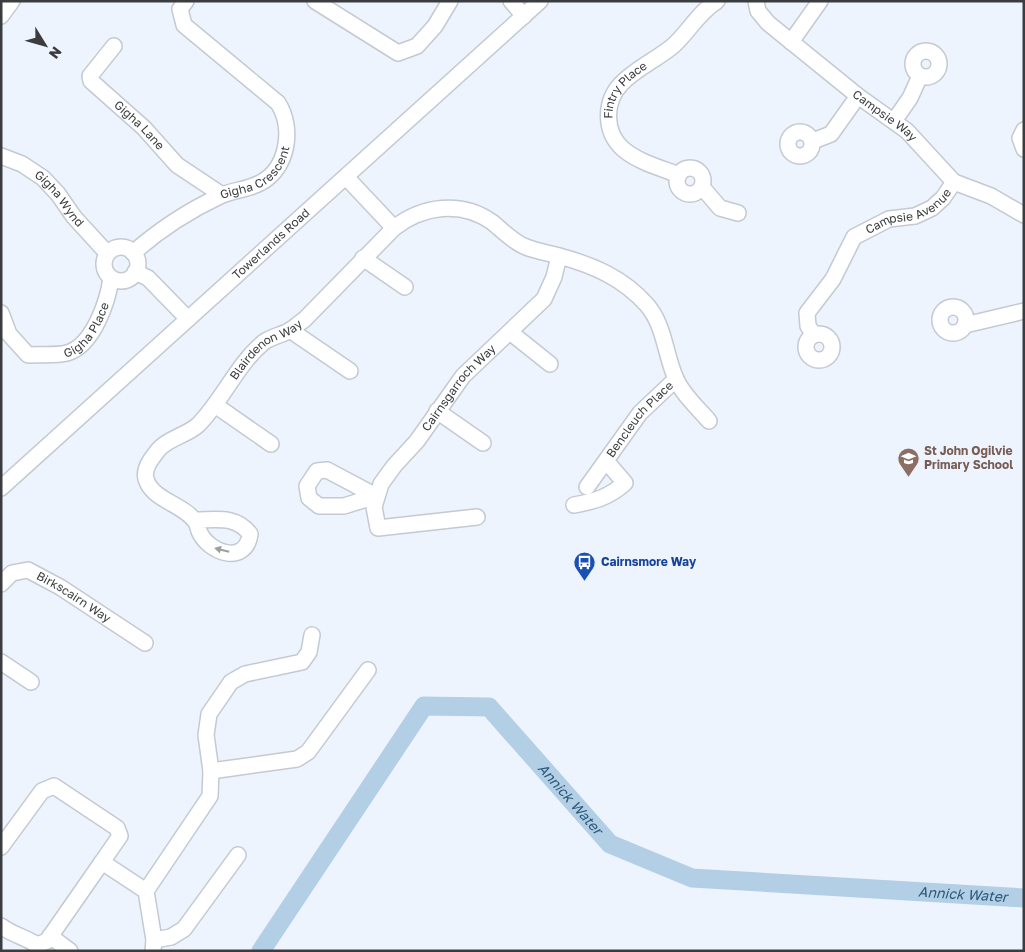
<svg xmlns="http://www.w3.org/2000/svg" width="1025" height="952" font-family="'Golos Text',sans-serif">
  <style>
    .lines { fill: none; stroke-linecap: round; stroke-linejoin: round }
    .river { stroke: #b3cfe6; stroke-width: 19 }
    .minor-casing { stroke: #c4c9d2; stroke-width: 18 }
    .minor { stroke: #fff; stroke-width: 15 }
    .oneway { fill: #9c9ea0 }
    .labels { text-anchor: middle; stroke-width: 4; stroke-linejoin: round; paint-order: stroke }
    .street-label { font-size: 12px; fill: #3a3c40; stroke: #eef4fe }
    .education-label { font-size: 12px; font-weight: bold; fill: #785e54; stroke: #eef4fe; text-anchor: start }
    .transit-label { font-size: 12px; font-weight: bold; fill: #164399; stroke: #eef4fe; text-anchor: start }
    .water-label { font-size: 14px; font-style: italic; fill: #2c587a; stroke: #eef4fe }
  </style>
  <rect width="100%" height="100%" fill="#eef4fe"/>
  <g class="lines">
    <!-- river -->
    <path class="river" id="s1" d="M261,951L424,706L489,707L610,844L692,878L1024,898"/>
    <defs>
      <g id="minor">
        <path d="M315,1L398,53L417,46L435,26L450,1"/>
        <path d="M511,1L524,16"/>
        <path id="s2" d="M756,1L758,11L768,23L858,96L907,131L954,182L991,196L1024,215"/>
        <path d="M1,16L12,1"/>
        <path d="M791,42L820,1"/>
        <path id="s3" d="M114,46L90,76L91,81L144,128L177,165L222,195"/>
        <circle cx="926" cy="64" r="13"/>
        <path d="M894,121L910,98L920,76"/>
        <path d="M1024,130L1020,138L1024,149"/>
        <circle cx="800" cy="144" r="12"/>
        <path d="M813,141L831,134L858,96"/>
        <path id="s4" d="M1,156L22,164L43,178L58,194L74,217L107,253"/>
        <circle cx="690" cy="181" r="13"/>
        <path id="s5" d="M679,175C661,168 638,162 623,149C604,132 604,102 621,84C636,68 658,59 674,45C689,31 699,12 717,1"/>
        <path d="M702,187L720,208L738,213"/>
        <path d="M394,228C422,206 461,200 492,222C503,231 513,242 526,247C536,251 548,253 559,256C593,265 623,278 647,305C665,326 665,355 676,379C683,395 698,408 709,421"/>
        <circle cx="121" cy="264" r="17"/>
        <path id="s6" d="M133,253C159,230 188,211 220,196C232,190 247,190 260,183C288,169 294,128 278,103L184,25L180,9L186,1"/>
        <path d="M363,258L405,287"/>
        <path d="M135,272L148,278L188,319"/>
        <circle cx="953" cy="320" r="13"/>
        <path id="s7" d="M1,313L9,334L28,355C40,354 55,356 67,353C93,346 108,301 111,278"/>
        <path d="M965,325L1024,311"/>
        <path d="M290,330L350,371"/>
        <path d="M510,332L550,364"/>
        <circle cx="819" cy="347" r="13"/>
        <path id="s8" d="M814,335L808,326L807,313L833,279L854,237L889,219L915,216L932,208L943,198L954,182"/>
        <path d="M215,405L271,444"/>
        <path d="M437,411L483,443"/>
        <path d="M327,470L376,496L344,506H319L309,498L307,486L317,471Z"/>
        <path id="s9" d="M587,487L640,413L676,379"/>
        <path id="s10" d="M1,488L540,1"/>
        <path d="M574,505C596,501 609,497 625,483L606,461"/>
        <path id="s11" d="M477,517L378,528L374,507L381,484L394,466L417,441L463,376L544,299L554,277L559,256"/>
        <path id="s12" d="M195,520C216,520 236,515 250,534C246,566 208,553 199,531C198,528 197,523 195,521C183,504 152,500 146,479C143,468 152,458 159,449C169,438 187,435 198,425C223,400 237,364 264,342C271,337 281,335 289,331C294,328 299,323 304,320L394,228L346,177"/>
        <path id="s13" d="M1,584L12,573L28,570L60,587L145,643"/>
        <path d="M1,662L31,682"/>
        <path d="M211,771L297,759L308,752L368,670"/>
        <path d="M1,847L42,791L54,786L117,828L120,836L102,862L146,891"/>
        <path d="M1,926C13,935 25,937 37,945L47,941L102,862"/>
        <path d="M50,936L70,951"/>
        <path d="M154,940L171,937L184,929L238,855"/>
        <path d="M153,951L154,940L146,891L210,796L211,771L206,735L209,714L231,682L245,674L302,662L309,652L312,635"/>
      </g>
    </defs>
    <!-- minor casing -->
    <use href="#minor" class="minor-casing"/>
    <!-- minor -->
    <use href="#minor" class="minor"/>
  </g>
  <!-- one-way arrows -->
  <defs><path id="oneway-solid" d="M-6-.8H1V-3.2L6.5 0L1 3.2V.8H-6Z" transform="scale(1.25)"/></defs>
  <use class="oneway" href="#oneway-solid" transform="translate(222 550) rotate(-166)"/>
  <!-- icons -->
  <defs>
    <symbol id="school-pin" viewBox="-11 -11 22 30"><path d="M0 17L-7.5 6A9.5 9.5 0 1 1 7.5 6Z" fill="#8d6e63" stroke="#eef4fe"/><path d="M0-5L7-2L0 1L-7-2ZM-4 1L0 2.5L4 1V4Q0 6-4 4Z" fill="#fff"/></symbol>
    <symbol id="bus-pin" viewBox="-11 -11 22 30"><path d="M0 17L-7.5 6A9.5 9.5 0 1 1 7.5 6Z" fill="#1a4fb4" stroke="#eef4fe"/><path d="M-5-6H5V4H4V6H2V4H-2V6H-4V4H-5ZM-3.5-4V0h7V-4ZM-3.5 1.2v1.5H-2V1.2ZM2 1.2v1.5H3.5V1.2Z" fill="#fff"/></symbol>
  </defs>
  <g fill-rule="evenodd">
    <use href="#school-pin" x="896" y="446" width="25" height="34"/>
    <use href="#bus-pin" x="572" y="550" width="25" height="34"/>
  </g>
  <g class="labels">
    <!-- street labels -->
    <g class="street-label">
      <text dy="4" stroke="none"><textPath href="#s5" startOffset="131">Fintry Place</textPath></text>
      <text dy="4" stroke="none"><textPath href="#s2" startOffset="175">Campsie Way</textPath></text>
      <text dy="4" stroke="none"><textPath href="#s3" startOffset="109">Gigha Lane</textPath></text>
      <text dy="4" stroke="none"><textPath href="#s6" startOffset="149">Gigha Crescent</textPath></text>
      <text dy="4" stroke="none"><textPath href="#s4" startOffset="74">Gigha Wynd</textPath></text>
      <text dy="4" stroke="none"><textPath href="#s8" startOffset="175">Campsie Avenue</textPath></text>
      <text dy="4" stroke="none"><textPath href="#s10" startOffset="364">Towerlands Road</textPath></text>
      <text dy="4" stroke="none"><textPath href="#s7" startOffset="121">Gigha Place</textPath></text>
      <text dy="4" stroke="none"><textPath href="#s12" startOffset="390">Blairdenon Way</textPath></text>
      <text dy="4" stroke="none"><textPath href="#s11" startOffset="269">Cairnsgarroch Way</textPath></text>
      <text dy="4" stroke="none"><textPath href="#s9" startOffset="86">Bencleuch Place</textPath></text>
      <text dy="4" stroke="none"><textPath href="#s13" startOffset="85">Birkscairn Way</textPath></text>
    </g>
    <!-- education labels -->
    <g class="education-label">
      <text x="924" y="455">St John Ogilvie<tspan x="924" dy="14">Primary School</tspan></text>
    </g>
    <!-- transit labels -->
    <g class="transit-label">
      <text x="601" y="566">Cairnsmore Way</text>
    </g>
    <!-- water labels -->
    <g class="water-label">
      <text dy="5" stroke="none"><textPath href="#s1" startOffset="482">Annick Water</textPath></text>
      <text dy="5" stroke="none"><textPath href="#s1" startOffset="902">Annick Water</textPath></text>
    </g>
  </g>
  <!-- border -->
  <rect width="1025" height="952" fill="none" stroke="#3a3c40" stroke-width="5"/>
  <!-- north arrow -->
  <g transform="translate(45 45) rotate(127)" stroke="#eef4fe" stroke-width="4" paint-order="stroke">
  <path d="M0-4L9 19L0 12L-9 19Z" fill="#3a3c40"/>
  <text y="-8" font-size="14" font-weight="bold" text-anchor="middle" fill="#3a3c40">N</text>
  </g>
</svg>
